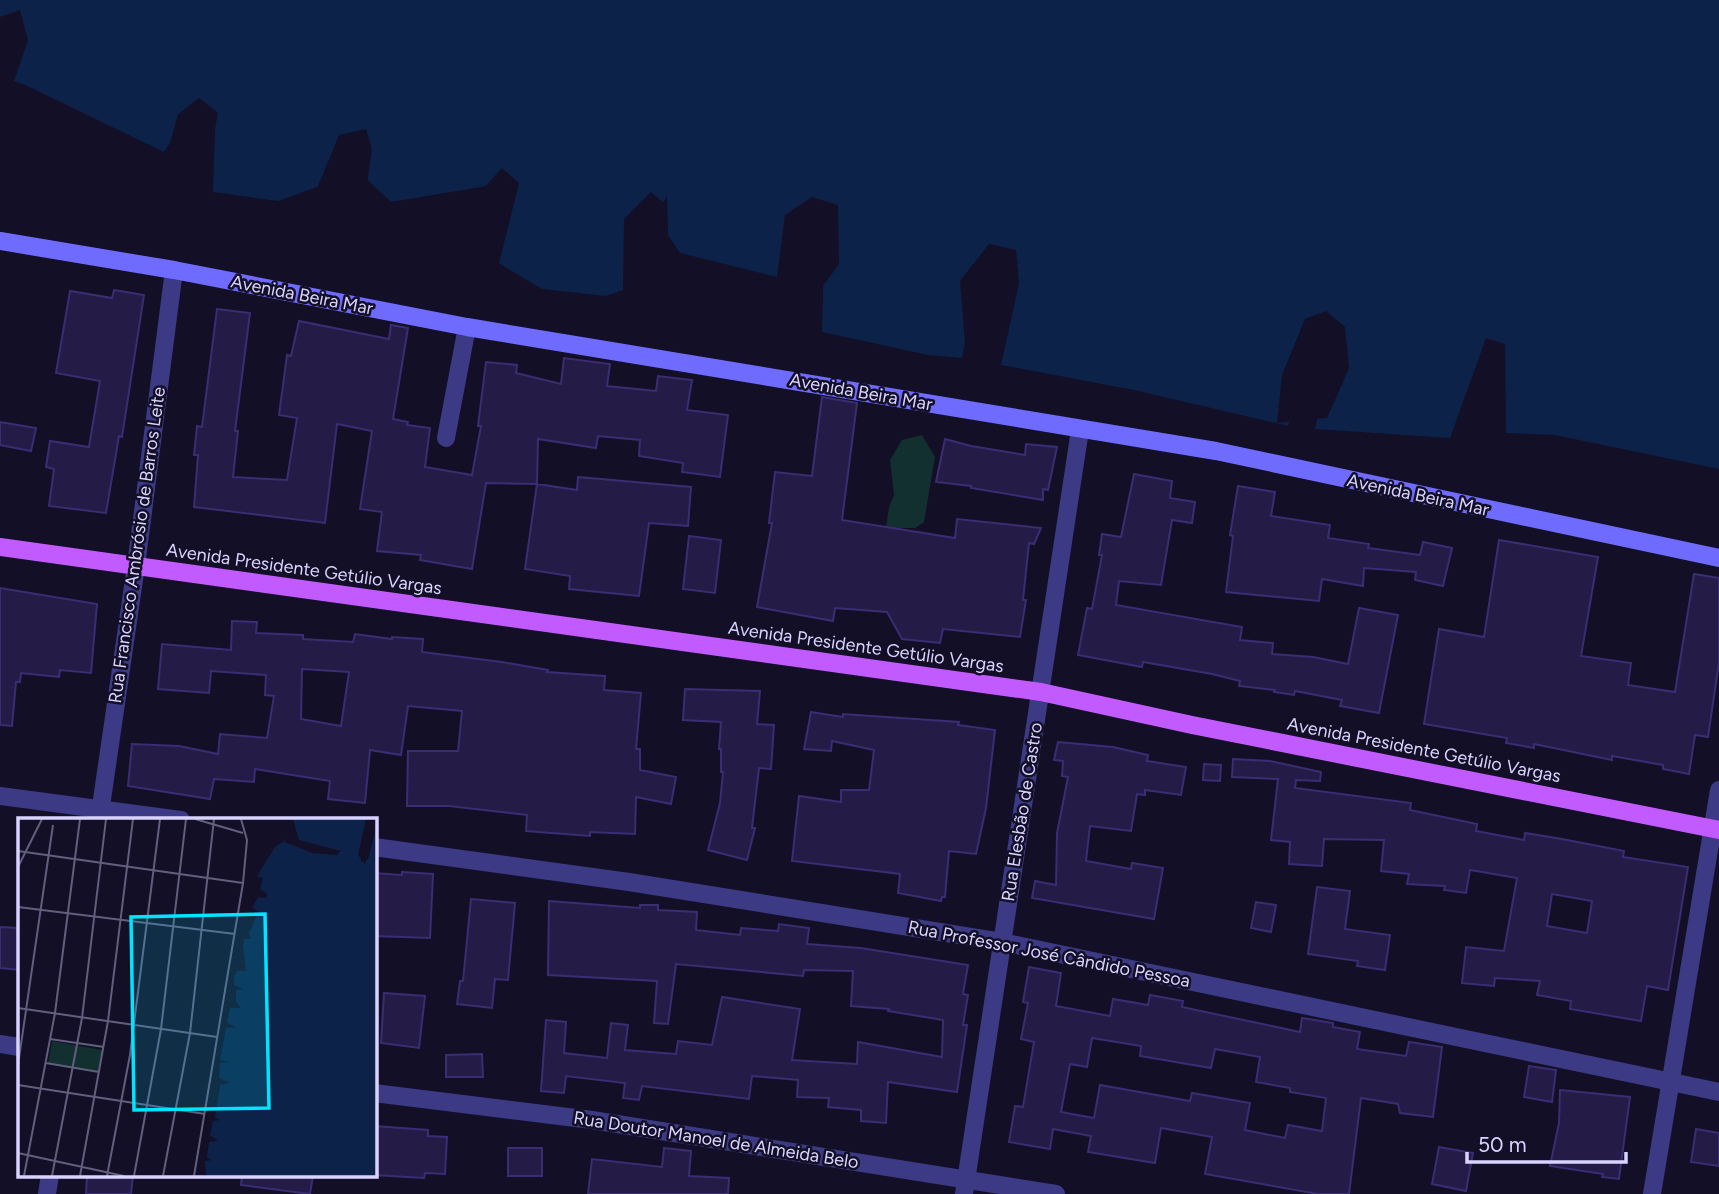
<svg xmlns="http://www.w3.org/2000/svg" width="1719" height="1194" font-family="Figtree,sans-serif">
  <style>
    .green { fill: #12302f }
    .water { fill: #0c2248 }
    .pier { fill: #130f26 }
    .building { fill: #241b47; stroke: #3b2d73; stroke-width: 2; fill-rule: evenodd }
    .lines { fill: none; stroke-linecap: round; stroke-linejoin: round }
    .minor { stroke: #3d3a85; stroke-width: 18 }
    .tertiary { stroke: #3d3a85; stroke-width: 18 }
    .secondary { stroke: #6f6bff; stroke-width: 18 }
    .primary { stroke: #c25bff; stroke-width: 18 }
    .labels { text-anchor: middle; stroke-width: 5; stroke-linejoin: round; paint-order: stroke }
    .street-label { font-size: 18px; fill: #d9d4ff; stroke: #130f26 }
    .inset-road { fill: none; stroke: #625e7d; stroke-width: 2 }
    .view { fill: #00e5ff; fill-opacity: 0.15; stroke: #00e5ff; stroke-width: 3.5 }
    .inset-edge { fill: none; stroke: #d9d4ff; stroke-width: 3.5 }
  </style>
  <rect width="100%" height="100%" fill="#130f26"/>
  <!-- green -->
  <path class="green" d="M922,435L935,457L924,522L915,528H886L889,507L894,495L890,460L902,440Z"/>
  <!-- water -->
  <path class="water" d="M0,0H1719V469L1555,435L1506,433L1505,344L1486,338L1450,438L1315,429L1333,346L1307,344L1288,426L1134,390L1001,365L1019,283L977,279L962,358L928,355L822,332L825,218L778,278L668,270L667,195L623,290L606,296L542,289L495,261L499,184L391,202L362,175L348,176L278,201L213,192L215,128L185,120L164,152L25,85L0,76Z"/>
  <!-- pier -->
  <path class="pier" d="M20,10L28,40L13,84L0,79V17Z
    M199,98L218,113L211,150V131L187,124L167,154L178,114Z
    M366,129L372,149L367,184L361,179H349L316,191L339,135Z
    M502,168L519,183L498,267L491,262L495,188L482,190Z
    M651,192L667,206L668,235L680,253L777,277L785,215L812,197L838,205L839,264L820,290L822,227L803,246L779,281L667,273L665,270L664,209L627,290H623L624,219Z
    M989,244L1016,250L1019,283L1013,295L1015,286L992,281L980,282L968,345L965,343L960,281Z
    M1326,311L1345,327L1349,368L1339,391L1327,418L1314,419L1329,349L1310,348L1293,421L1277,423L1282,375L1305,319Z"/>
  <!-- building -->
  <path class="building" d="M114,290L144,295L122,437L119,436L106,513L49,506L54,469L46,467L50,441L89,447L100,381L56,373L70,291L112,298Z
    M217,309L250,313L235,431H238L233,477L287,480L297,418L279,415L287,355L291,356L299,321L389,339L391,325L408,328L393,419L408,422L407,425L430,428L425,467L472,475L481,426H478L486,362L517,365L516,373L561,384L564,358L610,364L607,386L656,391L658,376L692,380L687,410L728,415L720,477L682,472L683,463L639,456L640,440L598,436L596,448L538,439L537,484L486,483L472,569L420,560L421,555L377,551L382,512L360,509L372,431L337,424L325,523L194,507L198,455H194L197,426L202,427Z
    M822,397L857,403L842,520L955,538L957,519L1041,528L1034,544L1029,543L1023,600H1026L1020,637L943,629L940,643L902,639L887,612L835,608L833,621L757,607L772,523H769L775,472L812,476Z
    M0,422L36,428L31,451L0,445Z
    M945,439L971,446L1025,455L1026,444L1057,447L1048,490L1043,489V500L971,488V486L936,482Z
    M1134,474L1172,481L1170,498L1195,502L1192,523L1172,520L1161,585L1119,581L1116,605L1242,627L1240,640L1273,643L1272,654L1313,657L1348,664L1359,608L1398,615L1379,713L1340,706L1342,700L1295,691L1294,695L1274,692L1275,690L1239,686L1240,681L1212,674L1143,662L1142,667L1078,655L1087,608L1092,609L1102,555H1099L1102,534L1121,537Z
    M578,477L691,487L688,526L649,523L639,596L569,589L570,576L525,569L537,484L577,490Z
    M1238,486L1275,492L1271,516L1330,525L1328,538L1369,544L1368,548L1420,555L1423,542L1452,548L1443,586L1415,580L1416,572L1364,568L1363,586L1322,579L1319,601L1226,592L1233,536L1230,535Z
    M689,536L721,540L715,593L683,589Z
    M1499,540L1598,557L1581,656L1631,663L1628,685L1675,692L1694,574L1719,578V662L1708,737L1695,735L1689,774L1663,769V765L1612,756V760L1534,744V748L1506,743L1507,738L1424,724L1439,629L1484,637Z
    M0,588L97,604L91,673L60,670L59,677L21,673L20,682H16L12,726L0,725Z
    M232,621L257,622L256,633L303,635V639L353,642L355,634L392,639V637L423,639L422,652L502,662L548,670L547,672L605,676L604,690L641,693L636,749H640V770L676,777L671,804L636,797L635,834L590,832V836L526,831L527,815L449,806H407L408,751H458L462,711L408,706L401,755L370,750L365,803L328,799L330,781L255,769L254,782L214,779L210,799L128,786L132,744L179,746L218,754L220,734L267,738L274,696L265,695L266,675L211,671L209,693L158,689L162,644L231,650ZM302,669L349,672L341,726L301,719Z
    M685,689L760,691L757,724L774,725L771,769L759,768L752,828H755L747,860L708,850L720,803L723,772H721V749H719L721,722L683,720Z
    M811,712L843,717V714L959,722L958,725L995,730L986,808L976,854L949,851L945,897H942L941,901L898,893L900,874L792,861L799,796L841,802V790H869L874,750L832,741L831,751L804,749Z
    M1058,742L1113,747L1148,755L1147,761L1186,767L1181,795L1145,790V795L1137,794L1131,831L1090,826L1086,861L1131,869L1132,863L1163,868L1154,919L1032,898L1035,881L1056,885L1057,833L1068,777L1062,776L1063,761L1054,760Z
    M1233,759L1270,761L1321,772L1320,781L1296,780L1295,788L1411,803L1410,810L1477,824L1476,831L1524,840L1525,833L1562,839L1624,851L1623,857L1688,867L1668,990L1647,986L1641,1021L1570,1009L1571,1001L1537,995L1540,981L1495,978L1494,986L1462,983L1466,947L1504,951L1517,878L1470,870L1466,893L1444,890L1445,886L1407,884L1409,874L1381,871L1384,840L1324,839L1322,866L1289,864L1290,842L1271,840L1278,779L1232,777ZM1552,894L1592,901L1587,933L1547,926Z
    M1204,764L1221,765L1220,781L1203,780Z
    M402,872L433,874L430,938L374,936V873L402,875Z
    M1317,887L1350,891L1345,929L1390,935L1385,970L1357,966L1358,961L1308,954Z
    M471,899L515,903L508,980L495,979L492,1008L457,1004L460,981H463Z
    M549,901L640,908V905H658V910L697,912L696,930L740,935L741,928L778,931L779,924L809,928L807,944L861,948L968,965L963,994L968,995L963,1025H967L957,1092L888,1082L886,1123L861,1121V1110L828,1107L829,1098L797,1097L798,1080L752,1076L749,1099L642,1086L639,1100L623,1098L625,1083L566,1076L564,1093L541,1091L546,1020L566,1022L564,1053L607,1058L611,1023L628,1025L625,1050L676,1054L678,1041L712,1045L722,997L800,1009L792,1060L857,1064L858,1042L942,1057L943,1020L888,1011L889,1009L851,1006L853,971L804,970L803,976L676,964L668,1024L654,1023L657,981L548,975Z
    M1256,902L1276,905L1271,932L1251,928Z
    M0,927L19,928V970L0,968Z
    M1029,967L1061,973L1056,1006L1110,1016L1113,999L1148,1005L1150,995L1183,1001L1182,1007L1300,1032L1302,1018L1333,1023V1027L1360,1032L1357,1049L1406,1056L1409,1042L1442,1047L1433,1117L1400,1113L1398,1104L1361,1098L1349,1194H1318L1205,1174L1212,1137L1161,1128L1155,1163L1088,1152L1091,1136L1053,1129L1050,1149L1009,1142L1015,1106L1023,1107L1034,1042L1021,1039L1028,1003L1023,1002ZM1092,1038L1141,1046L1140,1056L1211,1068L1215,1049L1260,1057L1256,1082L1290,1088V1092L1326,1098L1322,1131L1288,1125L1285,1138L1245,1130L1250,1103L1192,1093L1190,1101L1100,1085L1094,1118L1061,1112L1070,1064L1087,1067Z
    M384,993L425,996L419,1048L381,1043Z
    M482,1054L483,1077H446V1055Z
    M1529,1066L1556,1070L1552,1102L1524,1097Z
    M1560,1090L1630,1097L1619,1179L1602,1177L1603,1174L1550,1166L1559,1123Z
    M374,1126L428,1130V1136L447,1137L445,1174L425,1173L424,1178L374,1175Z
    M1696,1129L1719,1133V1166L1691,1162Z
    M1439,1147L1473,1153L1466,1191L1432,1184Z
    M508,1148H542V1176H508Z
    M664,1148L691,1151L689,1176L729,1178L728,1194H588L592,1159L662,1167Z
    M87,1175H133L131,1194H86Z
    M242,1175H313L310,1194L241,1185Z"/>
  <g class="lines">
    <!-- minor -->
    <path class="minor" d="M446,438L467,327
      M0,796L181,820
      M99,820L136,566L174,270
      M374,847L629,882L1002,942L1719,1092
      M0,1044L19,1047
      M374,1093L592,1120L1056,1194
      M47,1194L50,1175
      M964,1194L1080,430"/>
    <!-- tertiary -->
    <path class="tertiary" d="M1652,1194L1719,790"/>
    <!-- secondary -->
    <path class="secondary" d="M0,241L174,270L467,327L1216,451L1719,558"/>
    <!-- primary -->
    <path class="primary" d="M0,547L1041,692L1192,725L1719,830"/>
  </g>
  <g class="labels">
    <!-- street labels -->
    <g class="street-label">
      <text transform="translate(302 295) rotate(11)" y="6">Avenida Beira Mar</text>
      <text transform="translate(861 392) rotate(10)" y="6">Avenida Beira Mar</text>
      <text transform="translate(1418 495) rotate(12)" y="6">Avenida Beira Mar</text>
      <text transform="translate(137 545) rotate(-82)" y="6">Rua Francisco Ambrósio de Barros Leite</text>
      <text transform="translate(304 569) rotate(8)" y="6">Avenida Presidente Getúlio Vargas</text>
      <text transform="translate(866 647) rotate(8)" y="6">Avenida Presidente Getúlio Vargas</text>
      <text transform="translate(1424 750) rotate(11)" y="6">Avenida Presidente Getúlio Vargas</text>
      <text transform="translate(1022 812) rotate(-81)" y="6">Rua Elesbão de Castro</text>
      <text transform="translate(1049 954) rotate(11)" y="6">Rua Professor José Cândido Pessoa</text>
      <text transform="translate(716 1140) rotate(9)" y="6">Rua Doutor Manoel de Almeida Belo</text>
    </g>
  </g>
  <!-- overview -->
  <g transform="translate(18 818)">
    <rect width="359" height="359" fill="#130f26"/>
    <path d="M34,223L84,232L80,253L30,246Z" fill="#12302f"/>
    <path d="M275,1H348L343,44L350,41L359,7V358H188L187,343L194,342L189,339L191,324L200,323L192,317L195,303L202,302L197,299L202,267L212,265L201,260L202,245L211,244L202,242L208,210L218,209L209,205L212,190H223L218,184V172L225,171L216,167V158L219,153H228L225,128L226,121H233L231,115L239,97L234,90L240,79L235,74L239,58L257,29L269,21L281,23Z" fill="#0c2248"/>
    <path d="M348,1L353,6L346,41L359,7L347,46L340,37ZM269,21L281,22L323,33L319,37L294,35L267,24ZM236,58L245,60L242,71L249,76V80L236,79L233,89L245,96L243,100L231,91Z" fill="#130f26"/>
    <path class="inset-road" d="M177,1L225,15M0,33L225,65M0,49L24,1M0,89L217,116M0,190L199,219M32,221L86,229M28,245L81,254M0,247L35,7M0,267L187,296M0,335L106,358M6,358L37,195L62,1M34,358L64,200L88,1M62,358L90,203L115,1M89,358L112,237L142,1M116,358L143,211L168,1M145,358L172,215L196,1M176,358L225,65L229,22L223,1"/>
    <path class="view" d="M247,96L251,290L116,292L113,99Z"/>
    <rect width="359" height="359" class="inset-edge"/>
  </g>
  <!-- scale -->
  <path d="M1467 1152v10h159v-10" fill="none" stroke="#d9d4ff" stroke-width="3.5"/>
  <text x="1478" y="1152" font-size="21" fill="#d9d4ff" stroke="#130f26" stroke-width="5" paint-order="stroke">50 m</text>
</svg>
